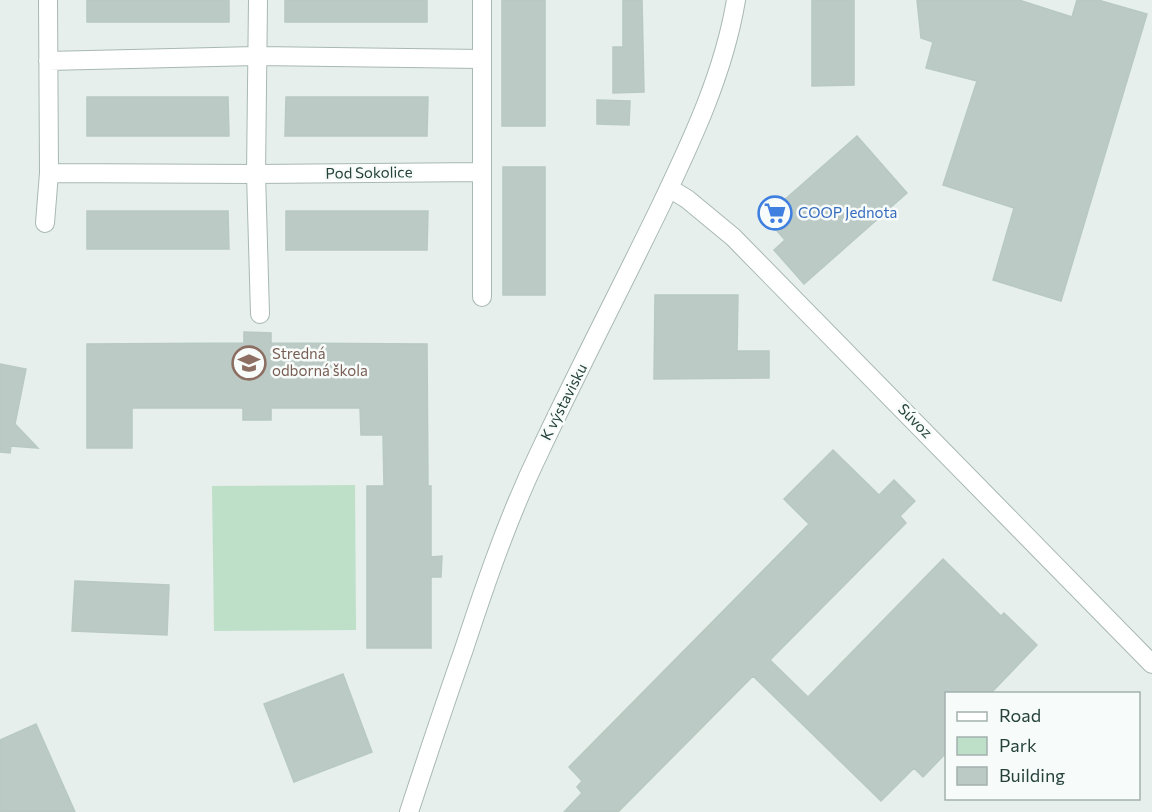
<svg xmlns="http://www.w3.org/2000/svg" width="1152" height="812" font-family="Commissioner,sans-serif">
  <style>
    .green { fill: #bfe0c8 }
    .building { fill: #bbcac4; stroke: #b8c9c2; stroke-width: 1.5 }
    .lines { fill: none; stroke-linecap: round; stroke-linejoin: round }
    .minor-casing { stroke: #a8b8b2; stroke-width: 20 }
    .minor { stroke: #fff; stroke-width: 18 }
    .labels { text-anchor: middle; stroke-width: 5; stroke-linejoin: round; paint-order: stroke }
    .street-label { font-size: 15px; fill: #24423a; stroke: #f7fbf9 }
    .shop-label { font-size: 15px; fill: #366cbe; stroke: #f7fbf9; text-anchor: start }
    .education-label { font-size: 15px; fill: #785e54; stroke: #f7fbf9; text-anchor: start }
  </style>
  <rect width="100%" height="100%" fill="#e6efeb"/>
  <!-- green -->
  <path class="green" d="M355,485L356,630L214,631L212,486Z"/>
  <!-- building -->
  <path class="building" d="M87,0H229V22H87Z
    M285,0H427V22H285Z
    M502,0H545V126H502Z
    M623,0H642L644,92L613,93V47H623Z
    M812,0H854V85L812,86Z
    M917,0H1019L1072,17L1077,0H1098L1147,14L1061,301L993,280L1014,208L943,185L977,81L926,68L933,42L921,38Z
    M87,97H228L229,136H87Z
    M286,97H428L427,136H285Z
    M597,100L630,101L629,125L597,124Z
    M857,136L907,193L804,284L774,250L785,240L765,217Z
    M503,167H545V295H503Z
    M87,211H228L229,249H87Z
    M286,211H428L427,250H286Z
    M655,295H738L737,351H769V378L654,379Z
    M244,332L271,333V343L427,344L428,486H431V557L442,556L441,577H431V648H367V486H384L383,435H361L360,408H271V420H243V408H132V448H87V344L244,343Z
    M0,364L26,369L15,424L38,448L11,446L10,453L0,452Z
    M833,450L879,495L894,480L915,501L900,516L906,523L770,660L808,697L943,559L1001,616L1004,613L1037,645L991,693H946V753L923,777L914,768L881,801L753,676L618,812H564L582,793L577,787L582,781L569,767L809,524L784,499Z
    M75,581L169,585L167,635L72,631Z
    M343,674L372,752L294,782L264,704Z
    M36,724L75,812H0V740Z"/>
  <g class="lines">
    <defs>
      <path id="minor" d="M258,0L256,174L260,314
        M48,61L258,56L482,59
        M49,173L256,174L482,172
        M669,188L687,199L733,237L1152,664
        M45,223L49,173L48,0
        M482,297V0
        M409,812C427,757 445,703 464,649C486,582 509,515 540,451C579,368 622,286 662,203C693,138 724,72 736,0"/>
    </defs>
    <!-- minor casing -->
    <use href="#minor" class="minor-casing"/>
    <!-- minor -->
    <use href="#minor" class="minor"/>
  </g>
  <!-- icons -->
  <defs>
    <symbol id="supermarket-ring" viewBox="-11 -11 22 22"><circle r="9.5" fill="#f7fbf9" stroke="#3f7fe0" stroke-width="1.5"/><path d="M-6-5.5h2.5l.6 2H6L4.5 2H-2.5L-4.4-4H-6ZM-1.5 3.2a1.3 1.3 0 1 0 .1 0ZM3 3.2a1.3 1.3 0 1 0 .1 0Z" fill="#3f7fe0"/></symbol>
    <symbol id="school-ring" viewBox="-11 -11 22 22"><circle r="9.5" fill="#f7fbf9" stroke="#8d6e63" stroke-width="1.5"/><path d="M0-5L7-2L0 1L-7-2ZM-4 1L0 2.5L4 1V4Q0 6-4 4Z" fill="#8d6e63"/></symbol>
  </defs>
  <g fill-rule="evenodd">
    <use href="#supermarket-ring" x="756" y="194" width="38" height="38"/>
    <use href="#school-ring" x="230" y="344" width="38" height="38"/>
  </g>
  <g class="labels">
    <!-- street labels -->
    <g class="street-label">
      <text transform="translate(369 173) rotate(-1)" y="5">Pod Sokolice</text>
      <text transform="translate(564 402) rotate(-63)" y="5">K výstavisku</text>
      <text transform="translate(915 421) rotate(45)" y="5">Súvoz</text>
    </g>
    <!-- shop labels -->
    <g class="shop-label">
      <text x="798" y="218">COOP Jednota</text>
    </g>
    <!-- education labels -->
    <g class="education-label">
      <text x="272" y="359">Stredná<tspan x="272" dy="17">odborná škola</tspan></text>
    </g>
  </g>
  <!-- legend -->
  <rect x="945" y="692" width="195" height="108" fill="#f7fbf9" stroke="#a3b1ad" stroke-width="1.5"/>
  <rect x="957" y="712" width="30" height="9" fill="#ffffff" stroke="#a3b1ad" stroke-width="1.5"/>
  <text x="999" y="722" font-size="18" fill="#24423a">Road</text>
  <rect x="957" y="737" width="30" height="18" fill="#bfe0c8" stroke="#a3b1ad" stroke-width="1.5"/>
  <text x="999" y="752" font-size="18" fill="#24423a">Park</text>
  <rect x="957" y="767" width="30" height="18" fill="#bbcac4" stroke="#a3b1ad" stroke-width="1.5"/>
  <text x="999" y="782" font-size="18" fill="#24423a">Building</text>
</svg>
